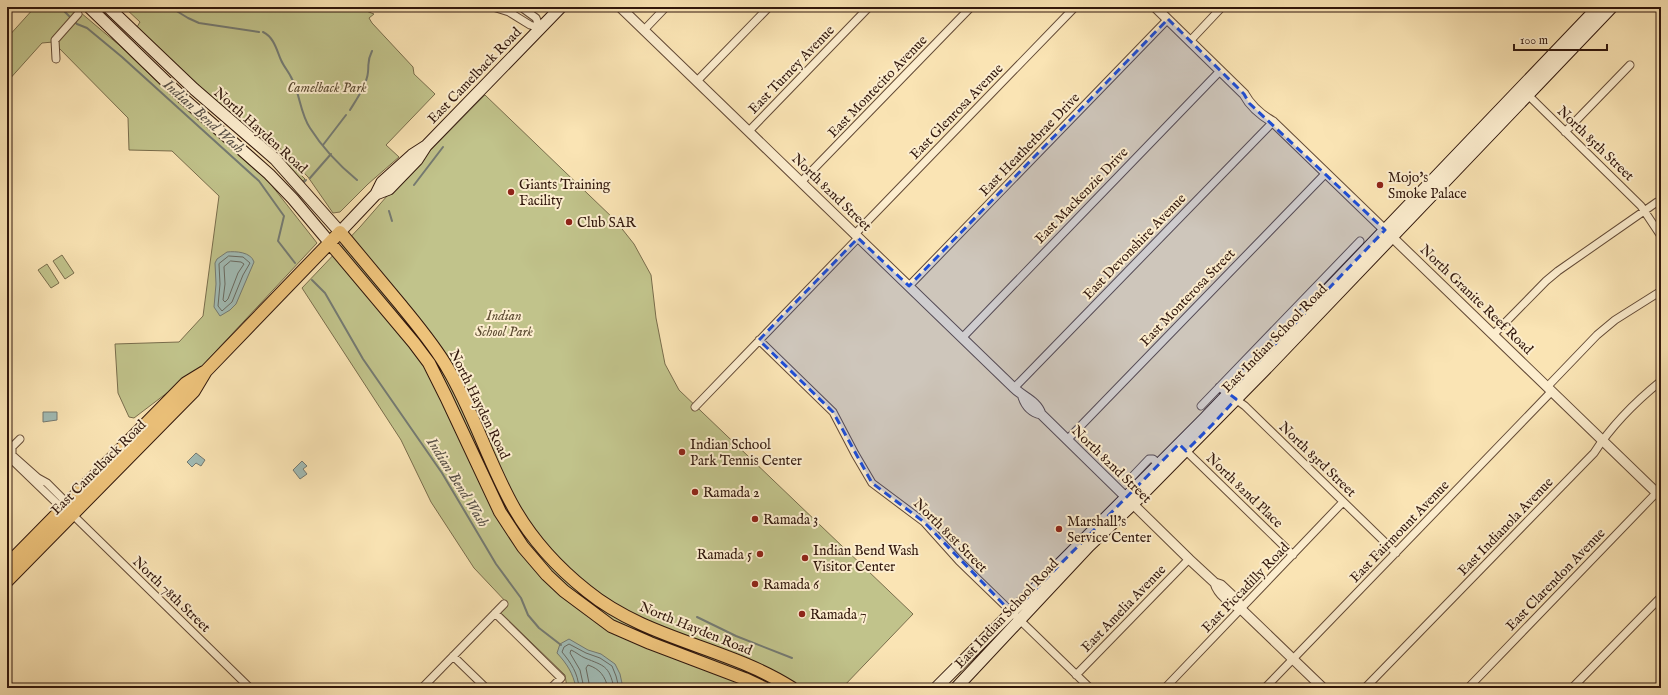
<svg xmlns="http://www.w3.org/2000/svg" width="1668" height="695" font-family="'IM FELL English',serif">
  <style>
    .green { fill: #c1c38b; stroke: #796d4c }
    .water { fill: #a1bcb6; stroke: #747a72 }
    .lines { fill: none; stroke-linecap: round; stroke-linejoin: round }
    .shore { stroke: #696a61; stroke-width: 1 }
    .stream { stroke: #747a72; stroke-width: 2 }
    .minor-casing { stroke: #634a36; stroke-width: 9 }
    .tertiary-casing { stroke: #634a36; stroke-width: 11 }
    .secondary-casing { stroke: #31170c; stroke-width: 13 }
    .primary-casing { stroke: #31170c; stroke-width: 14 }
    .minor { stroke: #fcedce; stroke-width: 7 }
    .tertiary { stroke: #fcedce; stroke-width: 9 }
    .secondary { stroke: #fcedce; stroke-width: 11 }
    .primary { stroke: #edc27a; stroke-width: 12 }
    .marked { fill: #1d4ed8; fill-opacity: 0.2; stroke: #1d4ed8; stroke-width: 3; stroke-dasharray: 8 5; stroke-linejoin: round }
    .poi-dot { fill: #8f2418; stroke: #fcedce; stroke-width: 1.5 }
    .labels { text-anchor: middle; stroke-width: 4; stroke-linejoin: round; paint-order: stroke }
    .street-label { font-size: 14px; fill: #31170c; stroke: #fcedce }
    .park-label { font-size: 14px; font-style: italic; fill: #5c4b32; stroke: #fcedce }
    .poi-label { font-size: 14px; fill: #31170c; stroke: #fcedce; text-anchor: start }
    .water-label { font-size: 15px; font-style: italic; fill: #585148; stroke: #fcedce }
  </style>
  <rect width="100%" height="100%" fill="#fae4b4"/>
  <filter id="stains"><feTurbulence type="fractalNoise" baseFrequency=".005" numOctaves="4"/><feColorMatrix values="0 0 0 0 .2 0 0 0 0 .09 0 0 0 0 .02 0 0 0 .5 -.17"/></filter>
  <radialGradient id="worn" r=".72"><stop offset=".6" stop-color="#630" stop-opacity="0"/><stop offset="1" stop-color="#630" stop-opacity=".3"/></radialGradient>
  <!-- green -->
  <path class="green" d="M35,7H74L119,45L170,94L269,182L317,243L201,367L134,418L129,417L118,393L115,344L179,342L203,316L219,196L172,151L129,150L128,118L53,42L42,43L7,82V38Z
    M124,7H342L347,9L348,7L359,11L361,9L374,14L369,18L372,23L413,67L414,74L435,94L386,145L399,157L368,184L340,212L333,213L308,177L286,154L275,144L280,154L305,179L303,181L285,163L197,84L137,27L140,22Z
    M485,95L615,220L634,244L651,275L656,318L665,364L679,390L913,614L842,688H567L565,675L500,612L508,604L474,568L431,502L401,440L302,288L360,227L401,180Z
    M62,255L74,273L65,279L53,261Z
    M47,264L59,283L51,288L38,270Z"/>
  <!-- water -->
  <path class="water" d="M227,252C236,251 251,252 254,262L236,304L230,310L220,316L214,307L216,284L215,263L217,259Z
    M43,412H57V420L43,422Z
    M196,453L205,460L201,466L196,463L192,467L187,462Z
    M302,461L307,466L303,469L307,474L300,479L293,470Z
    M569,639L588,650L601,654L615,664L620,674L623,688H576C573,673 567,664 557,653L560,644Z"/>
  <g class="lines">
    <!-- shore -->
    <path class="shore" d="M229,256L243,257L250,263L243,275L232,302L222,311L218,306L220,284L219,264Z
      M231,261L241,262L244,264L238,273L228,299L225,302L223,300L225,284L224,267Z
      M579,688C578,673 571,663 562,652L564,647L569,644L586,653L600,658L612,666L616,676L619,688
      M584,688L580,670L570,653L571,650C576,652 580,656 585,658C604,666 609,665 614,688
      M590,688L586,668L588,665C600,669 605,676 608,688"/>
    <!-- stream -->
    <path class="stream" d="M60,7L77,24L87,28L122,57L259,181L284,216L278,241L295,263
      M170,7L188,18L199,23L259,32
      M263,32C274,37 277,51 281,60C284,67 289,72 292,79C300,94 300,113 310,128C322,147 340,166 357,180
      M350,110C356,100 367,85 368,72C369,62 367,61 372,51
      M323,145L346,115
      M310,178L331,154
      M304,182L306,180
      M414,185L443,147
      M389,211L392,221
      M312,280L325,293L363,359L442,473L496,564L521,598L528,615L539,628L561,645
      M697,617L736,636L792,658"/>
    <defs>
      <path id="minor" d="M493,7L509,12L530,25L540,28
        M521,7L536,18L540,28
        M644,30L666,7
        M1190,41L1222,7
        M56,59L55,40L78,14
        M697,81L769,7
        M1528,95L1641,206L1661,236
        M749,131L869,7
        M1565,132L1630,65
        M801,182L971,7
        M855,234L1075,7
        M909,286L1168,19
        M1493,335L1546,281L1558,271L1657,202
        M962,338L1220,71
        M759,340L833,412L855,454L872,483L924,522L959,561L1090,688
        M1219,387L1245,406L1396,553
        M1547,387L1597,335L1615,320L1661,291
        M1014,388L1273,122
        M1201,406L1360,241
        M695,407L858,238
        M20,439L12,447V460L70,516L76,518L250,688
        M1067,440L1326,173
        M1183,448L1293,555
        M11,454L38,478L47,483L70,506
        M1129,480L1149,459H1153L1159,464
        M495,613L561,678L551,688
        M453,656L486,688
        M1076,675L1189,559
        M422,688L504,604
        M1165,688L1343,502
        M1265,688L1552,391
        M1365,688L1594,453C1612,425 1635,402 1661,381
        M1468,688L1661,488
        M1572,688L1661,597"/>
      <path id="tertiary" d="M620,7L1014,388C1023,397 1037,401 1041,414
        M1155,7L1244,94C1251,107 1261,115 1273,122L1661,497
        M1023,397C1026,406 1032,412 1041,414L1189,559L1215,583L1221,585L1238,601L1241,609
        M1215,583C1218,594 1231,604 1241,609L1323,688"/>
      <path id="secondary" d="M89,7L184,99L269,174L293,199L330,243
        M108,7L194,89L275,159L340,232L376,194L382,182L412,155L426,146
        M376,194L389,189L417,160L426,146L561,7
        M936,688L1205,418L1598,7
        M956,688L1089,546L1133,504L1263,372L1612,7"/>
      <path id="primary" d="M330,243L414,343L429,363L446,397L500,512L523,547L547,575L564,591L611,626L650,643L745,679L764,688
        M7,565L186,383L204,372
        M7,581L194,391L206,371L340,232C360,256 380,280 400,304C417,325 435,346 448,369C474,413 489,464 514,508C533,541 558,568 587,591C647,640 728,647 792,688"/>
    </defs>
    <!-- minor casing -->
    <use href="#minor" class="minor-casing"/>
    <!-- tertiary casing -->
    <use href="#tertiary" class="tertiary-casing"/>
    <!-- secondary casing -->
    <use href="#secondary" class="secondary-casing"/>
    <!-- primary casing -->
    <use href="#primary" class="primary-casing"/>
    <!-- minor -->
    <use href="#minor" class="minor"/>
    <!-- tertiary -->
    <use href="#tertiary" class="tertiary"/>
    <!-- secondary -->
    <use href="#secondary" class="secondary"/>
    <!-- primary -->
    <use href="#primary" class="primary"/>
  </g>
  <!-- marked area -->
  <path class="marked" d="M1168,19L1244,94L1249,103L1385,230L1228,393L1236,399L1212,425L1186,451L1179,444L1012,613L924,522L872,483L833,412L759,340L858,238L909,286Z"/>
  <!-- markers -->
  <g class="poi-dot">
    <circle cx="1380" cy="185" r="4"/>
    <circle cx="511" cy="192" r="4"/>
    <circle cx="569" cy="222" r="4"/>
    <circle cx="682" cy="452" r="4"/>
    <circle cx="695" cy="492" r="4"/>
    <circle cx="755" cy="519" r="4"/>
    <circle cx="1059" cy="529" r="4"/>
    <circle cx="760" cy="554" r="4"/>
    <circle cx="805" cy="558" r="4"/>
    <circle cx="755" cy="584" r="4"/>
    <circle cx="802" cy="614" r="4"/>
  </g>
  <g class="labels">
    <!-- street labels -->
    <g class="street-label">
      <text transform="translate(791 69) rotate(-46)" y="5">East Turney Avenue</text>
      <text transform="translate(474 75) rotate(-46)" y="5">East Camelback Road</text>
      <text transform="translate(877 86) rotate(-46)" y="5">East Montecito Avenue</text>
      <text transform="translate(956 111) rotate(-46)" y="5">East Glenrosa Avenue</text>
      <text transform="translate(261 130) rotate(42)" y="5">North Hayden Road</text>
      <text transform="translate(1596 143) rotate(44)" y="5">North 85th Street</text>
      <text transform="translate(1029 144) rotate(-46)" y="5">East Heatherbrae Drive</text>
      <text transform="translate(832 192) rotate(44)" y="5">North 82nd Street</text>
      <text transform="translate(1081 195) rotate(-46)" y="5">East Mackenzie Drive</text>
      <text transform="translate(1134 246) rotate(-46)" y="5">East Devonshire Avenue</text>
      <text transform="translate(1187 297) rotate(-46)" y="5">East Monterosa Street</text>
      <text transform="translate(1477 299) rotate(44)" y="5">North Granite Reef Road</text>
      <text transform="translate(1274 338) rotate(-46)" y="5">East Indian School Road</text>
      <text transform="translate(480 404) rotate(64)" y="5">North Hayden Road</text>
      <text transform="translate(1318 459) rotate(44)" y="5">North 83rd Street</text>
      <text transform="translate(1112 464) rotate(44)" y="5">North 82nd Street</text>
      <text transform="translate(98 467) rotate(-45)" y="5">East Camelback Road</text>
      <text transform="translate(1245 490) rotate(44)" y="5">North 82nd Place</text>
      <text transform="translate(1505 526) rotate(-46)" y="5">East Indianola Avenue</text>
      <text transform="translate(1399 531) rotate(-46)" y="5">East Fairmount Avenue</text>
      <text transform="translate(951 535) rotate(45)" y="5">North 81st Street</text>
      <text transform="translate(1555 579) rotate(-46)" y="5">East Clarendon Avenue</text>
      <text transform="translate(1245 587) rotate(-46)" y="5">East Piccadilly Road</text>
      <text transform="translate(172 594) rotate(44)" y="5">North 78th Street</text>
      <text transform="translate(1123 608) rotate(-46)" y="5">East Amelia Avenue</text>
      <text transform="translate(1006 613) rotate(-47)" y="5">East Indian School Road</text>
      <text transform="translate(696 628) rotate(22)" y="5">North Hayden Road</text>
    </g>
    <!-- park labels -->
    <g class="park-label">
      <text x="327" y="92">Camelback Park</text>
      <text x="504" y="320">Indian<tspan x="504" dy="16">School Park</tspan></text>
    </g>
    <!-- poi labels -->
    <g class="poi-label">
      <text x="1388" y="182">Mojo's<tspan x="1388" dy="16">Smoke Palace</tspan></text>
      <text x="519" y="189">Giants Training<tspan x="519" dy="16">Facility</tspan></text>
      <text x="577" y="227">Club SAR</text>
      <text x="690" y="449">Indian School<tspan x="690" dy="16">Park Tennis Center</tspan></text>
      <text x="703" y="497">Ramada 2</text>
      <text x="763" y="524">Ramada 3</text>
      <text x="1067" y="526">Marshall's<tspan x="1067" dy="16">Service Center</tspan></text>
      <text x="813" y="555">Indian Bend Wash<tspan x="813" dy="16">Visitor Center</tspan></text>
      <text x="752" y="559" text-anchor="end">Ramada 5</text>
      <text x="763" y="589">Ramada 6</text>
      <text x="810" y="619">Ramada 7</text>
    </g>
    <!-- water labels -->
    <g class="water-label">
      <text transform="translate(204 116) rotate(42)" y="5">Indian Bend Wash</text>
      <text transform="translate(458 482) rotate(58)" y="5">Indian Bend Wash</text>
    </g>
  </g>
  <!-- margin -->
  <rect width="1668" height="695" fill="none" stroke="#fae4b4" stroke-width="24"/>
  <rect x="8" y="8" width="1652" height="679" fill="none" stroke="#31170c" stroke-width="2"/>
  <rect x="12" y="12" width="1644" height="671" fill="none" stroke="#31170c"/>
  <!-- scale -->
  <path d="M1514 44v6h93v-6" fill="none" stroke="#31170c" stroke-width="2"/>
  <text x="1520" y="44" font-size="12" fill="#31170c" stroke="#fcedce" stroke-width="3" paint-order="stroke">100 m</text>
  <rect width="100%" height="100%" filter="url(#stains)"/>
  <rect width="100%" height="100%" fill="url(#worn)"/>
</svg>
